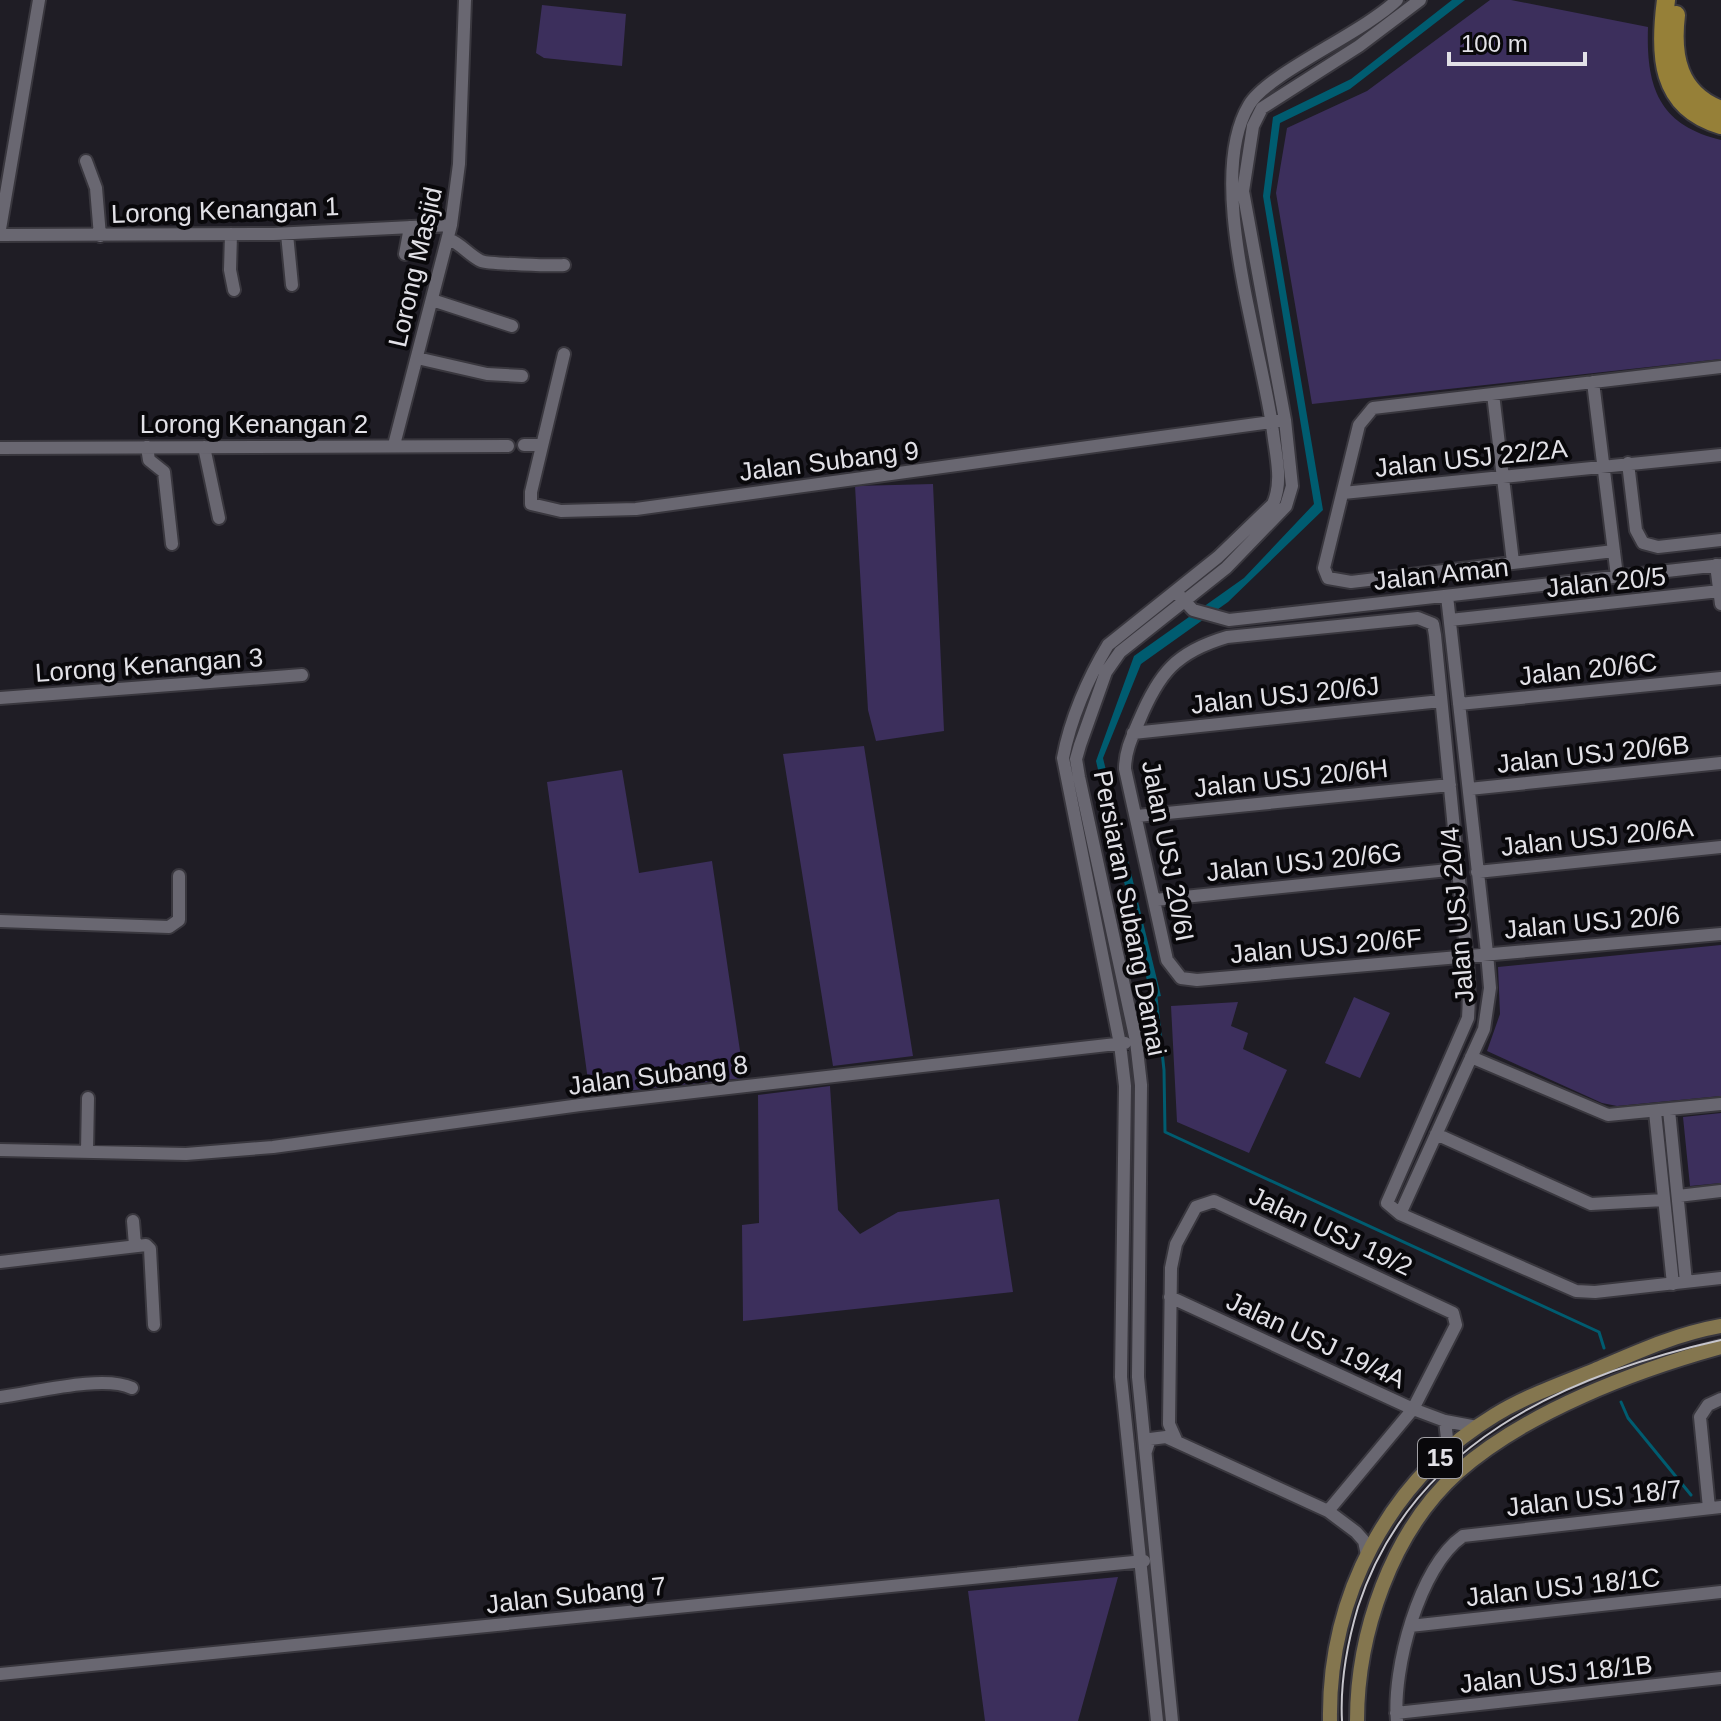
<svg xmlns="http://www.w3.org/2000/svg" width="1721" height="1721" font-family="Arial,sans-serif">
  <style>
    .green { fill: #3c2f5c }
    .water { fill: #005c70 }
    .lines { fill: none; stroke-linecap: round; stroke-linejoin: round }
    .stream { stroke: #005c70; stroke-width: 3 }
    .minor-casing { stroke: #39373e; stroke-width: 16 }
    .major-casing { stroke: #39373e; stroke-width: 18 }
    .highway-casing { stroke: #39373e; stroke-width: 22 }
    .minor { stroke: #696771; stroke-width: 12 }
    .major { stroke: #84764f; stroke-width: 14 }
    .highway { stroke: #968038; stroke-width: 18 }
    .tram { stroke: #c7c6cc; stroke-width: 2 }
    .labels { text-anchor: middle; stroke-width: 8; stroke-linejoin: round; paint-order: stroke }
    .shield { fill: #09080b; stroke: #a1a0a5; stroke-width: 2 }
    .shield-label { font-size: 24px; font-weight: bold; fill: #e2e1e7 }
    .street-label { font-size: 26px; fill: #e2e1e7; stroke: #09080b }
  </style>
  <rect width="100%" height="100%" fill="#1f1d25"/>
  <!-- green -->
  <path class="green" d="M1490,0H1511L1648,27C1646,86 1658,125 1721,140V359L1312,404L1276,193L1287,128L1367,91Z
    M542,5L626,14L622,66L544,58L536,53Z
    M933,484L944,731L876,741L868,710L855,486Z
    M864,746L913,1056L833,1066L783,754Z
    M622,770L639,873L712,861L744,1078L590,1095L547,782Z
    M1721,945V1096L1617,1106L1602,1103L1487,1051L1500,1014L1498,967Z
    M1354,997L1390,1013L1360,1078L1325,1063Z
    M1238,1002L1231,1026L1248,1033L1243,1049L1287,1070L1249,1153L1177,1122L1171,1006Z
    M830,1086L838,1210L860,1234L898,1212L999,1199L1013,1292L743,1321L742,1225L759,1223L758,1095Z
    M1721,1113V1183L1690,1186L1683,1117Z
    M1118,1577L1078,1721H985L968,1591Z"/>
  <!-- water -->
  <path class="water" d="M1452,0H1465L1350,89L1280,123L1270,197L1323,510L1228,602L1141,664L1103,758L1161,996L1151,998L1096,761L1134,656L1244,578L1314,504L1263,196L1273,117L1351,79Z"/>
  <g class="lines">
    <!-- stream -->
    <path class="stream" d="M1156,997L1164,1070L1165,1132L1599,1332L1604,1348
      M1621,1402L1628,1418L1691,1495"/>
    <defs>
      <path id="minor" d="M86,161L96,188L100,236
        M0,229L39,0
        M231,234L230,270L234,290
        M287,234L292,285
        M0,235L274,234L451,225
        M449,239C461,244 469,255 481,261C488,264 555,266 564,265
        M405,254L410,227
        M432,300L512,326
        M564,354L531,492V504L561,511L636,509L1278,421
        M417,358L487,374L522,376
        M1593,382L1617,576
        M1493,394L1513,562
        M394,445L451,225L459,164L465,0
        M524,445H541
        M147,447L149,460L164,472L172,544
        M204,447L219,518
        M0,448L508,446
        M1628,463L1636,530L1643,543L1658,547L1721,540
        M1343,493L1721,455
        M1614,551L1351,582L1328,578L1324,568L1359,425L1373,408L1721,367
        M1716,565L1721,604
        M1180,596L1193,610L1229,620L1721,565
        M1450,620L1720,591
        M0,698L302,675
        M1459,704L1721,678
        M1133,733L1441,701
        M1469,789L1721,763
        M1137,816L1450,785
        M1477,872L1721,847
        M1155,900L1458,869
        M0,921L169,927L179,920V876
        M1721,934L1197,980L1181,978L1167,960L1125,769C1125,751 1132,737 1139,721C1159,673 1176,652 1227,637L1418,618L1433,624L1435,635L1465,941C1468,967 1470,992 1468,1018L1387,1203L1400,1214L1576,1291L1595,1292L1721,1278
        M1471,1057L1608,1115L1721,1104
        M1669,1110L1686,1282
        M1655,1112L1673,1284
        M1436,1134L1591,1204L1664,1200
        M0,1150L186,1154L273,1147L580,1105L1125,1043
        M87,1151L88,1098
        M1678,1196L1721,1191
        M1400,1214L1484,1029L1490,988L1487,953L1447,596
        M133,1221L135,1245
        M0,1262L146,1245L150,1249L154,1325
        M1170,1297L1413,1409L1445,1421L1477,1427
        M0,1397C33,1393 103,1374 132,1388
        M1177,1442L1169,1424L1171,1268L1176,1244L1196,1207L1214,1201L1453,1313L1456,1325L1413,1409L1328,1511
        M1146,1451L1150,1439L1166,1437L1328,1511L1356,1532L1364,1541L1367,1555
        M1440,1456L1447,1438L1445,1421
        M1709,1508L1700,1417L1708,1405L1721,1399
        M1410,1626L1721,1592
        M0,1674L1144,1561
        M1396,1713L1721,1678
        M1157,1721L1121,1377L1125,1086L1120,1044L1063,758C1070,720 1088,678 1108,645L1218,557L1273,504C1283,481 1276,457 1273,432C1262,346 1204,180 1249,105C1268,73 1363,33 1397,0
        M1172,1721L1138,1377L1141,1085L1136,1041L1079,777L1076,759L1080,745L1106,672L1120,652L1226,568L1286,506L1292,486L1285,420L1243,191L1253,126L1262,108L1359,46L1420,0
        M1397,1721C1392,1670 1419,1566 1463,1536L1721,1507"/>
      <path id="major" d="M1330,1721C1328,1598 1388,1480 1495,1415C1526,1396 1561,1384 1595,1370C1637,1352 1676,1334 1721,1326
        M1357,1721C1357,1634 1391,1532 1458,1472C1526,1412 1634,1371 1721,1347"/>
      <path id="highway" d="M1666,0C1659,53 1659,107 1721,125
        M1676,15C1671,56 1678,94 1721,110"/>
    </defs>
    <!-- minor casing -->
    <use href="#minor" class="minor-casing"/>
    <!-- major casing -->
    <use href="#major" class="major-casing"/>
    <!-- highway casing -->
    <use href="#highway" class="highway-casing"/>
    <!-- minor -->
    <use href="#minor" class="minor"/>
    <!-- major -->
    <use href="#major" class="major"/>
    <!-- highway -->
    <use href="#highway" class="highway"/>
    <!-- tram -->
    <path class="tram" d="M1342,1721C1340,1683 1347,1644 1358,1607C1411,1444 1565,1375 1721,1340"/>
  </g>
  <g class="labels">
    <!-- shield labels -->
    <rect class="shield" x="1418" y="1438" width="44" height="40" rx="6"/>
    <g class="shield-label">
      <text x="1440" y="1466">15</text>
    </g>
    <!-- street labels -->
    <g class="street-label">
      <text transform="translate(225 210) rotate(-2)" y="9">Lorong Kenangan 1</text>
      <text transform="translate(415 267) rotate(-77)" y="9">Lorong Masjid</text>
      <text x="254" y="433">Lorong Kenangan 2</text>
      <text transform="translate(1471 458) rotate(-6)" y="9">Jalan USJ 22/2A</text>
      <text transform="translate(829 461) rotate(-7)" y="9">Jalan Subang 9</text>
      <text transform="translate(1441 574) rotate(-6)" y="9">Jalan Aman</text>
      <text transform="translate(1606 582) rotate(-6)" y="9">Jalan 20/5</text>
      <text transform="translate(149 665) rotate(-4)" y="9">Lorong Kenangan 3</text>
      <text transform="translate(1588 669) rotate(-6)" y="9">Jalan 20/6C</text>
      <text transform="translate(1285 695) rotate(-6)" y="9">Jalan USJ 20/6J</text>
      <text transform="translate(1593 754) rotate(-6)" y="9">Jalan USJ 20/6B</text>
      <text transform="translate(1291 778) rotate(-6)" y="9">Jalan USJ 20/6H</text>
      <text transform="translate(1597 837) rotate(-6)" y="9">Jalan USJ 20/6A</text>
      <text transform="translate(1168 851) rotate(79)" y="9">Jalan USJ 20/6I</text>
      <text transform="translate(1304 862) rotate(-6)" y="9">Jalan USJ 20/6G</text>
      <text transform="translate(1130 913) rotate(79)" y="9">Persiaran Subang Damai</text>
      <text transform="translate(1457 915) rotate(-95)" y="9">Jalan USJ 20/4</text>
      <text transform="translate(1592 922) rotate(-5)" y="9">Jalan USJ 20/6</text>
      <text transform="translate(1326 946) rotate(-5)" y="9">Jalan USJ 20/6F</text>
      <text transform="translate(658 1075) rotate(-7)" y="9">Jalan Subang 8</text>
      <text transform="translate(1331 1231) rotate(25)" y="9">Jalan USJ 19/2</text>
      <text transform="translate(1316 1340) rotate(25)" y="9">Jalan USJ 19/4A</text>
      <text transform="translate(1594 1498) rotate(-6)" y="9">Jalan USJ 18/7</text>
      <text transform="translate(1563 1587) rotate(-6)" y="9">Jalan USJ 18/1C</text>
      <text transform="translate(576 1595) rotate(-6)" y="9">Jalan Subang 7</text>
      <text transform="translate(1556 1674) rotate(-6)" y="9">Jalan USJ 18/1B</text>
    </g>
  </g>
  <!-- scale -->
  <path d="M1449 52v12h136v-12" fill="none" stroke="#e2e1e7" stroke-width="4"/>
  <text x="1461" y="52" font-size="24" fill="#e2e1e7" stroke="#09080b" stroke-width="6" paint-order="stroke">100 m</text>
</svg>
